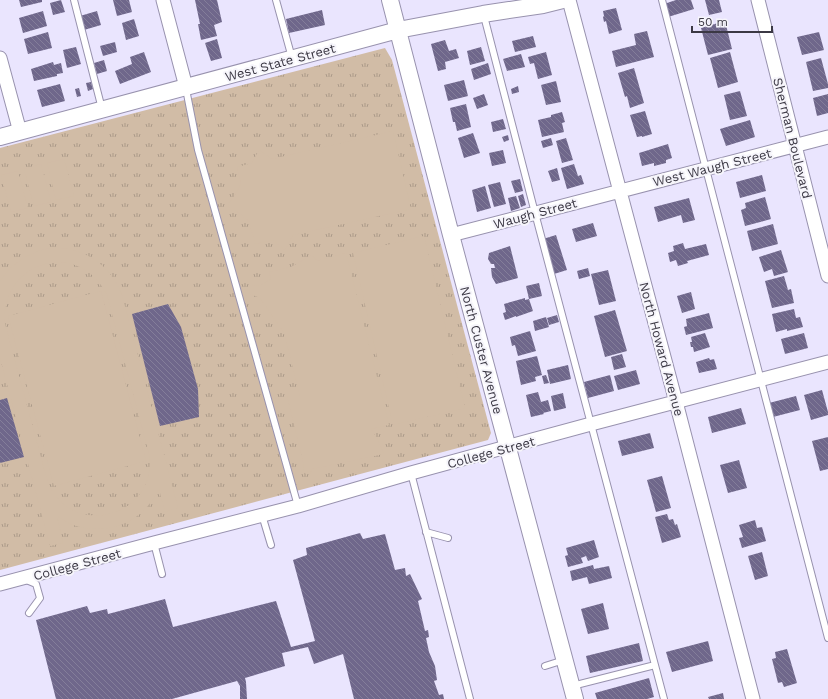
<svg xmlns="http://www.w3.org/2000/svg" width="828" height="699" font-family="'Work Sans',sans-serif">
  <style>
    .grass { fill: url(#grass-tufts) }
    .garden { fill: #d1bca6; fill-rule: evenodd }
    .building { fill: url(#building-back-hatch) }
    .lines { fill: none; stroke-linecap: round; stroke-linejoin: round }
    .service-casing { stroke: #9892ae; stroke-width: 8 }
    .minor-casing { stroke: #9892ae; stroke-width: 15 }
    .tertiary-casing { stroke: #9892ae; stroke-width: 18 }
    .service { stroke: #fff; stroke-width: 6 }
    .minor { stroke: #fff; stroke-width: 13 }
    .tertiary { stroke: #fff; stroke-width: 16 }
    .labels { text-anchor: middle; stroke-width: 4; stroke-linejoin: round; paint-order: stroke }
    .street-label { font-size: 13px; fill: #3b3844; stroke: #f6f5fb }
  </style>
  <defs>
    <pattern id="grass-tufts" width="24" height="20" patternUnits="userSpaceOnUse"><rect width="24" height="20" fill="#d1bca6"/><path d="M3 7l-1-3M5 7V3M7 7l1-3M15 17l-1-3M17 17v-4M19 17l1-3" fill="none" stroke="#ab9a89"/></pattern>
    <pattern id="building-back-hatch" width="6" height="6" patternUnits="userSpaceOnUse"><rect width="6" height="6" fill="#6f678b"/><path d="M-1 5l2 2M0 0l6 6M5-1l2 2" fill="none" stroke="#847e9a"/></pattern>
  </defs>
  <rect width="100%" height="100%" fill="#eae5fe"/>
  <!-- grass -->
  <path class="grass" d="M385,48L392,60L491,433L488,440L0,570V148Z"/>
  <!-- garden -->
  <path class="garden" d="M393,131L411,209L293,235L285,250L273,240L255,244L249,221L236,211L230,210L228,204L233,198L241,184L237,167L252,163L259,150L272,159Z
    M64,159L74,196L56,200L47,163Z
    M41,164L51,202L34,206L24,169Z
    M18,171L28,208L11,212L1,175Z
    M424,236L465,408L393,425L353,253Z
    M50,248C83,246 110,264 122,295L178,508L165,512L159,489C155,496 151,503 145,509C127,528 98,534 73,525C68,523 62,519 57,516L63,543L50,546L0,358V281L9,269L23,258L38,251ZM60,262C82,264 97,275 107,295L149,454C159,520 64,541 46,476L5,324C3,299 15,275 39,266C46,263 53,262 60,262Z
    M346,253L389,425L371,429L377,438L384,454L312,469L310,474H306L303,471L304,466L287,396H300L284,333L260,298L250,294L249,290L251,286L261,285L271,279L269,272L291,267L312,255L317,261Z
    M101,291L146,461L54,486L8,316Z"/>
  <!-- building -->
  <path class="building" d="M19,0H42V2L21,7Z
    M61,0L65,12L53,15L50,3Z
    M113,0H129L132,12L117,16Z
    M195,0H217L222,22L214,25L217,36L201,40L198,24H200Z
    M676,0H691L694,9L668,17L664,4Z
    M705,0H719L722,12L709,15Z
    M616,8L622,30L609,34L606,21L604,22L603,17L604,16L603,11Z
    M322,10L325,25L289,33L286,19Z
    M43,11L47,26L23,33L19,18Z
    M97,11L101,25L84,30L80,16Z
    M134,19L139,36L126,40L122,23Z
    M725,21L732,49L708,55L701,28Z
    M647,31L654,57L616,67L612,51L636,45L634,34Z
    M48,32L52,48L28,54L24,39Z
    M819,32L824,50L802,55L797,37Z
    M533,36L536,47L515,52L512,41Z
    M217,39L222,58L211,61L205,43Z
    M445,40L449,51L456,49L459,58L445,62L446,69L438,71L431,44Z
    M115,42L117,52L103,56L100,46Z
    M76,47L81,64L67,68L63,50Z
    M481,47L485,61L470,65L467,51Z
    M144,52L151,72L120,84L115,71L132,64L130,57Z
    M546,52L552,75L538,79L534,63L530,64L528,57Z
    M730,52L738,82L718,88L710,58Z
    M521,54L525,67L507,71L503,59Z
    M821,58L828,84V88L813,91L806,62Z
    M104,60L107,71L97,74L94,63Z
    M53,62L54,65L61,63L63,73L57,74V76L34,81L31,69Z
    M488,63L491,74L474,80L471,69Z
    M634,68L644,103L630,108L627,96L625,97L618,73Z
    M464,80L468,96L448,101L444,85Z
    M556,81L561,102L546,105L541,85Z
    M91,82L93,89L88,91L86,83Z
    M60,84L65,101L42,107L37,90Z
    M518,86L519,92L512,94L511,89Z
    M79,88L81,96L77,97L75,89Z
    M740,91L747,116L730,120L724,95Z
    M484,94L488,105L477,109L473,98Z
    M828,94V113L817,116L813,98Z
    M466,104L471,127L457,131L455,122H453L450,108Z
    M645,111L652,134L642,137V136L637,137L630,115Z
    M562,112L565,122L562,123L564,132L542,137L538,120L551,117V115Z
    M503,119L506,129L493,132L491,122Z
    M750,120L755,137L726,146L720,129Z
    M473,133L480,153L464,158L458,138Z
    M508,135L509,140L504,142L502,137Z
    M551,138L553,145L543,148L541,141Z
    M566,138L573,160L562,163L556,141Z
    M668,144L672,158L666,160V163L654,166V163L642,166L639,153Z
    M503,150L506,163L492,166L489,153Z
    M574,164L578,176L581,175L584,184L567,189L561,168Z
    M557,168L560,180L552,182L548,171Z
    M762,175L766,191L740,198L736,182Z
    M520,179L523,191L515,193L511,181Z
    M500,182L506,204L494,207L488,185Z
    M485,186L491,208L477,212L472,190Z
    M523,194L526,205L521,207L518,196Z
    M516,196L520,208L511,211L508,198Z
    M765,197L771,219L745,226L741,210L746,208L745,203Z
    M689,198L695,220L683,223L681,215L658,222L654,207Z
    M593,223L597,236L576,242L572,229Z
    M773,224L778,244L752,251L747,231Z
    M556,235L567,270L554,274L543,239Z
    M683,243L685,249L706,244L709,255L687,261L688,263L678,266L676,260L670,262L668,253L674,251L673,246Z
    M510,246L518,278L496,284L492,277L491,268H495L494,264H491L488,259L489,253Z
    M781,250L788,272L774,276L772,269L764,272L759,257Z
    M588,268L590,276L579,279L577,271Z
    M608,270L616,301L599,305L591,274Z
    M784,276L788,290L791,289L794,303L772,308L765,281Z
    M539,283L542,296L529,299L526,286Z
    M691,292L695,309L682,313L677,296Z
    M525,298V300L529,299L533,311L516,317V316L505,320L503,313L506,312L504,304Z
    M168,304L181,327L198,389L199,417L160,426L132,314Z
    M794,309L796,318L800,317L803,327L787,331V329L776,332L772,314Z
    M615,310L627,351L605,357L594,316Z
    M709,313L713,328L686,335L684,327L687,326L686,319Z
    M557,315L559,322L549,325L547,318Z
    M546,317L549,327L535,331L533,321Z
    M530,331L536,351L518,356L515,345L512,346L510,337Z
    M705,333L710,347L694,352L693,347H691L690,342H692L691,337Z
    M804,333L808,348L785,354L781,339Z
    M622,354L626,367L614,370L611,357Z
    M537,356L542,375L535,377L536,381L521,385L516,361Z
    M709,358L710,360L714,359L717,369L699,373L696,362Z
    M568,365L571,379L550,384L547,370Z
    M636,370L640,384L618,390L614,376Z
    M546,375L549,383L544,384L542,376Z
    M610,375L614,391L588,398L584,382Z
    M822,390L828,412V415L811,420L804,395Z
    M538,392L541,402L548,400L551,411L543,413L544,414L531,417L526,395Z
    M563,393L566,408L554,411L551,396Z
    M796,396L800,410L773,417L769,403Z
    M7,398L24,457L0,463V400Z
    M741,408L746,424L712,433L708,417Z
    M650,433L654,448L622,456L618,441Z
    M828,437V469L820,471L812,441Z
    M739,460L747,488L728,493L720,465Z
    M662,476L671,508L656,512L647,480Z
    M667,514L669,520L673,519L675,525L677,524L681,537L662,543L655,517Z
    M755,520L757,528L762,527L766,541L742,548L739,538L743,537L739,525Z
    M360,533L363,539L385,534L395,570L405,568L406,576L410,574L422,599L418,601L425,631L428,630L429,637L426,638L429,652L435,666L437,680L434,681L439,695L443,694L444,699H354L343,654L314,664L308,647L282,653L285,666L245,678L246,682L247,699H240V686L237,681L172,699H56L36,620L87,606L90,613L107,609L108,614L165,599L173,627L276,601L291,647L315,641L293,560L307,555L306,548Z
    M594,540L599,557L588,561L586,556L581,558L583,563L568,567L565,556L568,555L566,548Z
    M762,552L768,576L755,580L748,556Z
    M593,565L594,569L609,566L612,578L589,584L587,577L572,581L570,571Z
    M603,603L609,629L588,634L581,609Z
    M708,641L713,661L672,672L666,652Z
    M639,643L643,661L590,673L586,656Z
    M787,649L797,683L784,687L782,682L778,683L772,659L776,658L775,652Z
    M649,678L654,697L647,699H597L595,693Z
    M723,693L724,699H709L708,697Z"/>
  <g class="lines">
    <defs>
      <path id="service" d="M74,0L102,109
        M276,0L292,58
        M662,0L828,638
        M484,16L535,213L664,699
        M186,89L198,150L298,506
        M411,473L470,699
        M262,515L271,545
        M426,532L448,538
        M154,543L162,574
        M24,579L36,584L40,598L29,613
        M545,666L564,660
        M572,686L655,665"/>
      <path id="minor" d="M163,0L186,87
        M569,0L676,402L753,699
        M758,0L828,276
        M0,58L20,132
        M451,235L828,137
        M0,584L154,543L298,506L411,473L591,424L828,362"/>
      <path id="tertiary" d="M390,0L451,235L575,699
        M0,137L398,30L483,14L543,5L563,0"/>
    </defs>
    <!-- service casing -->
    <use href="#service" class="service-casing"/>
    <!-- minor casing -->
    <use href="#minor" class="minor-casing"/>
    <!-- tertiary casing -->
    <use href="#tertiary" class="tertiary-casing"/>
    <!-- service -->
    <use href="#service" class="service"/>
    <!-- minor -->
    <use href="#minor" class="minor"/>
    <!-- tertiary -->
    <use href="#tertiary" class="tertiary"/>
  </g>
  <g class="labels">
    <!-- street labels -->
    <g class="street-label">
      <text transform="translate(280 62) rotate(-15)" y="5">West State Street</text>
      <text transform="translate(793 138) rotate(76)" y="5">Sherman Boulevard</text>
      <text transform="translate(712 167) rotate(-14)" y="5">West Waugh Street</text>
      <text transform="translate(535 213) rotate(-15)" y="5">Waugh Street</text>
      <text transform="translate(662 349) rotate(75)" y="5">North Howard Avenue</text>
      <text transform="translate(482 350) rotate(75)" y="5">North Custer Avenue</text>
      <text transform="translate(491 452) rotate(-15)" y="5">College Street</text>
      <text transform="translate(77 564) rotate(-15)" y="5">College Street</text>
    </g>
  </g>
  <!-- scale -->
  <path d="M692 26v6h80v-6" fill="none" stroke="#3b3844" stroke-width="2"/>
  <text x="698" y="26" font-size="12" fill="#3b3844" stroke="#f6f5fb" stroke-width="3" paint-order="stroke">50 m</text>
</svg>
